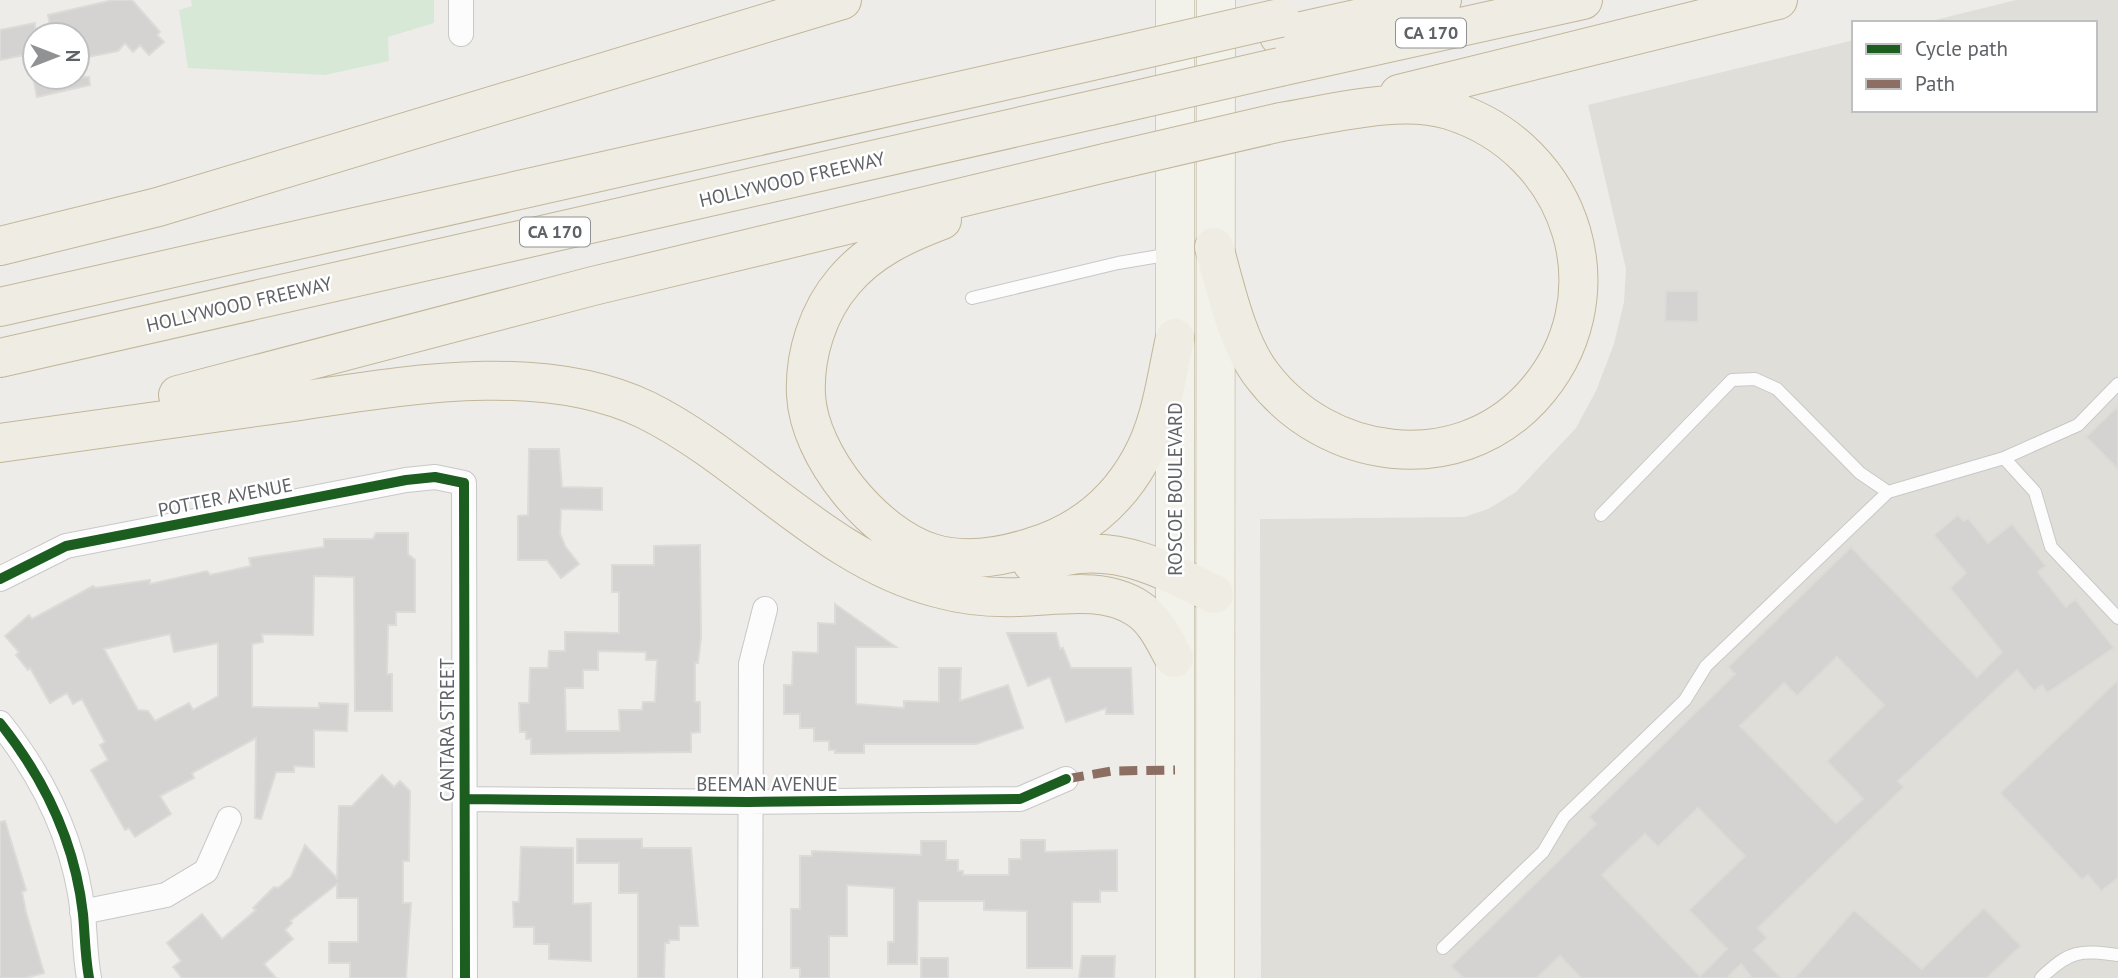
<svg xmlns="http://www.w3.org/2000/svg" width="2118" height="978" font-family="'PT Sans',sans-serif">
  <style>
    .education { fill: #e0ded9 }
    .green { fill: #d8e8d6 }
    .building { fill: #d4d3d2; stroke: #dcdbd8; stroke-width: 2; fill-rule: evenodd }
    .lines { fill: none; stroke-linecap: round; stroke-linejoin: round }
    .service-casing { stroke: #c8c8c8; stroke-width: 14 }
    .minor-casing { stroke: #c8c8c8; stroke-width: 26 }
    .primary-casing { stroke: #d2ccba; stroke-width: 40 }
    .motorway-casing { stroke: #c2b699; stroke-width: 40 }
    .service { stroke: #fcfcfc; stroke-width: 12 }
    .minor { stroke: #fcfcfc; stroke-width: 24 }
    .primary { stroke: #f2f1ea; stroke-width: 38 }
    .motorway { stroke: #efece3; stroke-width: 38 }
    .motorway-bridge-casing { stroke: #c2b699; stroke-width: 40; stroke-linecap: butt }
    .motorway-bridge { stroke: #efece3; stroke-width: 38 }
    .quiet { stroke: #8d6e63; stroke-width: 9; stroke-dasharray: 18 9; stroke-linecap: butt }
    .cycleway-casing { stroke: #fff; stroke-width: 15 }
    .cycleway { stroke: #1b5e20; stroke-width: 10 }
    .labels { text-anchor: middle; stroke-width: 5; stroke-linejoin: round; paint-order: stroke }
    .shield { fill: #fff; stroke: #8f9194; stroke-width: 2 }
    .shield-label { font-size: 18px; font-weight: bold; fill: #5f6266 }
    .street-label { font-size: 19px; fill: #5f6266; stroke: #fff }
  </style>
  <rect width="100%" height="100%" fill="#edece9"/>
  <!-- education -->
  <path class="education" d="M2016,0H2118V978H1261L1260,519L1464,517L1488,509L1516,492L1576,428L1596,391L1614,344L1624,302L1626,269L1588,105L1854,40V110H2095V23H1923Z"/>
  <!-- green -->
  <path class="green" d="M191,0H434V23L388,37L389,61L325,75L188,68L179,10L192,6Z"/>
  <!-- building -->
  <path class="building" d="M113,0H132L160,32L157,35L164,42L149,55L140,45L133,52L125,43L118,51L77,59V35H52L48,15Z
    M35,23V53L0,60V30Z
    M33,77H89L90,85L37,97Z
    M1666,291H1698V322L1665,321Z
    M2118,406V469L2086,437Z
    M529,449H559L562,487L602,488V510L561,509L560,533L565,546L579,564L561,578L547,560H518V516L528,515Z
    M1958,515L1964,521L1968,518L1988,543L2012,524L2046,566L2038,572L2066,607L2075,599L2114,648L2047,693L2042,685L2034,691L2017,670L1898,781L1904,787L1758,928L1767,938L1754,950L1781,978H1752L1741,964L1727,978H1581L1560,956L1537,978H1463L1451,966L1596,824L1589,817L1735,674L1728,667L1851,547L1977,677L2002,652L1950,588L1966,573L1934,535ZM1837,657L1884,705L1827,761L1863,799L1836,823L1740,726L1784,683L1797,696ZM1698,808L1745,856L1689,910L1727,949L1700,976L1602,875L1645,834L1658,847Z
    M376,533H408V554L415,560V612H396V625H388L387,674H392V711H355L354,577L314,576L313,635L262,634L263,642L252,644V707L319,708V703L348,704L347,731L314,730V767L294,766V772H276L261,819L255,818L256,738L192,773L194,778L160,796L171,814L135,837L129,828L125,830L91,770L108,760L100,745L105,742L82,699L73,704L67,693L50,703L30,668L28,670L16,655L19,652L5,636L29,615L32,619L93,586L95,588L150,580V584L207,571L210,575L251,566L249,558L324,547V539H373ZM170,634L174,652L218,643V696L193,710L189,703L155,721L148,711L138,710L104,649Z
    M700,545L701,637L698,663H695V702H700V732L691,733V752L531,754V739H526V732H520L519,703H529L530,668H548L549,651H565V632L619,633V592H612V565H654V546ZM598,651L646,652V660H657L655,702H643L642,710H619L620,731H566L565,688H583V670H598Z
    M835,604L896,647H856V704L904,708V701L939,702V668H961L960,701L1008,685L1023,728L976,744H864V753H835V750H829V741H814V728H800V714H784V685H792L793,652L818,653V623L835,624Z
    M1007,633H1056L1060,649L1063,648L1071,668H1131L1133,714H1106V708L1066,722L1050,677L1028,686Z
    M2118,680V878L2101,891L2088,875L2082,880L2000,793Z
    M382,775L394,787L400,781L410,791L409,861H403V903H411L406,978H350V963H329V942H358V898H337V884L290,921L292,923L285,930L293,939L264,964L276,978H182L173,967L181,961L167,943L202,914L222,939L256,910L253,908L274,887L278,888L291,877L305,845L337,878L339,806H352Z
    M5,821L26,890L22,892L26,912L44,973L25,978H0V822Z
    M577,839H642V848H691L698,926H679V940H669V943H665L664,978H638V893H619V863H577Z
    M1021,840H1045V852L1117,850V891H1100V902H1072V968H1027V911L984,910V901H918L917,964H888V942H894V888L847,885V936H829V978H800V968H791V909H800V856H812V851L921,855V841H946V860H958V871H963V875H1009V859H1021Z
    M521,847L573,848V904L591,903V961L549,959V944H534V927H514L513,902H519Z
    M1984,908L2021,946L1987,978H1795L1854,910L1922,969Z
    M1082,956H1115L1114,978H1079Z
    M921,958H948V978H921Z"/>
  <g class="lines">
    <defs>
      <path id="service" d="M972,298L1118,263L1171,254
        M2004,458L2078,425L2118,384
        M1601,515L1732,380L1755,379L1777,389L1860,473L1888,492L2004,458L2035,492L2051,547L2118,618
        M1443,948L1543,852L1564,817L1685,700L1706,666L1888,492
        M2041,978C2070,950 2080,950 2118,955"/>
      <path id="minor" d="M461,0V34
        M0,579L66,546L406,480L435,477L464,483L465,978
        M0,723C44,778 75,843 83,914C85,935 85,956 89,978
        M465,799L748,802L1020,799L1066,779
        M82,912L166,895L206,871L229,819
        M750,978L751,664L765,609"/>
      <path id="primary" d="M1175,978V0
        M1215,978L1216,0"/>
      <path id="motorway" d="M1279,36L1442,0
        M1280,67L1583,0
        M1399,94L1778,0
        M942,220C905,234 870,250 844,281C818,311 804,355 806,395C809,456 874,535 932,553C964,563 1001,557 1032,547C1079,533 1116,503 1140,460C1161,424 1166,378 1175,338
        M0,246L158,207L842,0
        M1214,247C1225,286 1237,343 1262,375C1326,460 1455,479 1531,398C1622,300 1575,149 1449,110C1401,95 1331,114 1281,122
        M0,307L1110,57
        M0,358L1110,106
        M178,395L593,286L1109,162
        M0,443C88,430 176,418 264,406C382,390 533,356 646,410C747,460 825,559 937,588C962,595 993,598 1019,597C1057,596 1103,586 1137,608C1155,619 1164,640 1174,658
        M1032,563C1048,560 1064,556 1080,554C1131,550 1170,573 1214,594"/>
    </defs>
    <!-- service casing -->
    <use href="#service" class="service-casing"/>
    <!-- minor casing -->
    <use href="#minor" class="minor-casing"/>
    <!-- primary casing -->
    <use href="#primary" class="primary-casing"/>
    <!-- motorway casing -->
    <use href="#motorway" class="motorway-casing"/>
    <!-- service -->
    <use href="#service" class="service"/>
    <!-- minor -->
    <use href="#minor" class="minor"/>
    <!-- primary -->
    <use href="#primary" class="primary"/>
    <!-- motorway -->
    <use href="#motorway" class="motorway"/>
    <defs>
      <path id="motorway-bridge" d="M1110,57L1280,18
        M1110,106L1280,67
        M1109,162L1281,122"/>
    </defs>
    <!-- motorway-bridge casing -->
    <use href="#motorway-bridge" class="motorway-bridge-casing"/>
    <!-- motorway-bridge -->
    <use href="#motorway-bridge" class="motorway-bridge"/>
    <!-- quiet -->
    <path class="quiet" d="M1066,779L1112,771L1175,770"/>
    <defs>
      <path id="cycleway" d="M0,579L66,546L406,480L435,477L464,483L465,978
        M0,723C44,778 75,843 83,914C85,935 85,956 89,978
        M465,799L748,802L1020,799L1066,779"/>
    </defs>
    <!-- cycleway casing -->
    <use href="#cycleway" class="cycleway-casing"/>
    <!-- cycleway -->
    <use href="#cycleway" class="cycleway"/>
  </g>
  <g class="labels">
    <!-- shield labels -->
    <g class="shield">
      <rect x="1396" y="18.5" width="70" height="29" rx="5"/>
      <rect x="520" y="217.5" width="70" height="29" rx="5"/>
    </g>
    <g class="shield-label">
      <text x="1431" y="39">CA 170</text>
      <text x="555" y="238">CA 170</text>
    </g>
    <!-- street labels -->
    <g class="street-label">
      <text transform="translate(792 179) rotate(-13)" y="7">HOLLYWOOD FREEWAY</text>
      <text transform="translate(239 304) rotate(-13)" y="7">HOLLYWOOD FREEWAY</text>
      <text transform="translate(1175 489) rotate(-90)" y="7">ROSCOE BOULEVARD</text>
      <text transform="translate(225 497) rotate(-11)" y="7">POTTER AVENUE</text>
      <text transform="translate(447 730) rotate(-90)" y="7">CANTARA STREET</text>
      <text x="767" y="791">BEEMAN AVENUE</text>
    </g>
  </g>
  <!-- legend -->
  <rect x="1852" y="21" width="245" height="91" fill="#ffffff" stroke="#bfc0c2" stroke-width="2"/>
  <rect x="1866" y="44" width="35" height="10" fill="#1b5e20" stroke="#bfc0c2" stroke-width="2"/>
  <text x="1915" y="56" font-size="21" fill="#5f6266">Cycle path</text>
  <rect x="1866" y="79" width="35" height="10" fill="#8d6e63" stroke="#bfc0c2" stroke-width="2"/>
  <text x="1915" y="91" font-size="21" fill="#5f6266">Path</text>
  <!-- north arrow -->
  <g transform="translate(56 56) rotate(90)"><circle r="33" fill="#ffffff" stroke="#bfc0c2" stroke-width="2"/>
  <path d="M0-5L12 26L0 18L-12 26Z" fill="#919294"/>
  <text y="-10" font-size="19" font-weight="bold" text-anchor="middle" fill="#5f6266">N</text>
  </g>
</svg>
